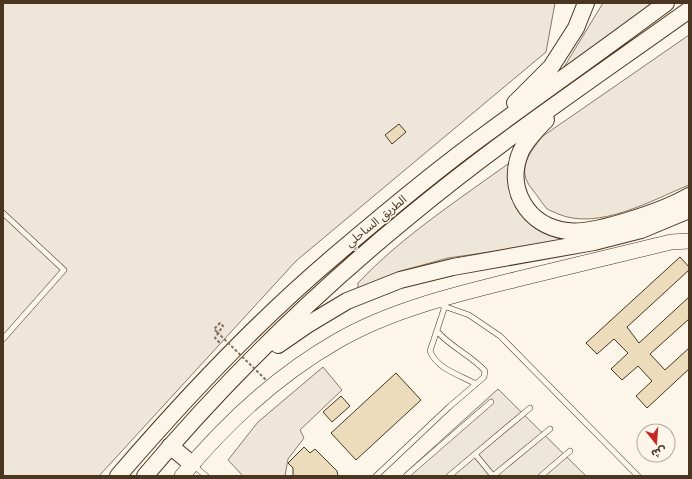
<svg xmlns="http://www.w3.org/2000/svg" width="692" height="479" font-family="Raleway,'Noto Sans Arabic',sans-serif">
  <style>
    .green { fill: #ede6d9; stroke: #887966 }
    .parking { fill: #ede7d9; stroke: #887966 }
    .building { fill: #ecdcbc; stroke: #4a3520 }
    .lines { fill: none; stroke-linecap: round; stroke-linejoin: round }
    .service-casing { stroke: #4a3520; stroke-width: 6 }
    .primary-casing { stroke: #4a3520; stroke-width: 16 }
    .trunk-casing { stroke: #4a3520; stroke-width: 18 }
    .path { stroke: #7f6f5c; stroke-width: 2; stroke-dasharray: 3 2; stroke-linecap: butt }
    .service { stroke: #fbf6e9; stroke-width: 5 }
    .primary { stroke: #fbf6e9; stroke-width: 15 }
    .trunk { stroke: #fbf6e9; stroke-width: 16 }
    .path-bridge { stroke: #7f6f5c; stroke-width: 2; stroke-dasharray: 3 2; stroke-linecap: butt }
    .labels { text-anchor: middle; stroke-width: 3; stroke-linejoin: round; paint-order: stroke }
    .street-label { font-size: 12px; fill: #4a3520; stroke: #fbf6e9 }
  </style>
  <rect width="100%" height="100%" fill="#fbf6e9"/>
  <!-- green -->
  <path class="green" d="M3,3H555L546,52L296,261L99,476H3Z
    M603,3H653L561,72Z
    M689,35V185C652,200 599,231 558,214C555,212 550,211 547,209C542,203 537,195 532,189C516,170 529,153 543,136Z
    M512,161L516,205L581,239L448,258L401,271L358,289V283C401,237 461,198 512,161Z
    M323,367L342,390L300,430L304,438L288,459L285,476H243L228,460L258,422Z"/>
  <!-- parking -->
  <path class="parking" d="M498,389L586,476H406L404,474Z"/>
  <!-- building -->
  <path class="building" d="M399,124L406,132L392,144L385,135Z
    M680,257L689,267V270L627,327L639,343L689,297V319L650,354L665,370L689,348V369L647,408L636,396L652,381L638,366L622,380L611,369L628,353L614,339L597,354L586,343Z
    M396,373L421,400L356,460L331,433Z
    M341,396L350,406L332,422L323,412Z
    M304,447L310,453L315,449L337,471L338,476H293V468L288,463Z"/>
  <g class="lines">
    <defs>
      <path id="service" d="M3,213L64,270L3,339
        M438,304L469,315L500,336L638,476
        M445,306L430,351C437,369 460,375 476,384
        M475,454L493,476
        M193,465L206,476
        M376,476L449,407L484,377L485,371C471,355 450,347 437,331
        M406,476L491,402
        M449,476L530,408
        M493,476L550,429
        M541,476L570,451"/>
      <path id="primary" d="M182,476C226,423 279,374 339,340C393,309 458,294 518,279C569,267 620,254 671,242L689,241"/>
      <path id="trunk" d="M515,103L551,67L576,28L586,3
        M546,120C537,129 527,139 521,151C505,188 527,226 567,231C594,235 665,210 689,196
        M278,345L307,325L347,301L400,280L453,267L594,242L641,230L689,210
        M170,446L192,464
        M118,476C186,397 258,320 338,253C386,212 435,171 486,134C546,90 607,47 666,3
        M145,476C224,382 312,296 407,218C497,143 594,78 689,10"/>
    </defs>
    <!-- service casing -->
    <use href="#service" class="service-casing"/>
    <!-- primary casing -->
    <use href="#primary" class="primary-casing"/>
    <!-- trunk casing -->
    <use href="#trunk" class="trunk-casing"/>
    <!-- path -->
    <path class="path" d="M217,332L214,329L220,323L223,326L215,338L221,344"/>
    <!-- service -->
    <use href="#service" class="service"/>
    <!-- primary -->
    <use href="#primary" class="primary"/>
    <!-- trunk -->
    <use href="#trunk" class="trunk"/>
    <!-- path-bridge -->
    <path class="path-bridge" d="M217,332L266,380"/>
  </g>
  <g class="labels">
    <!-- street labels -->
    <g class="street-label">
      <text transform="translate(376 221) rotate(-39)" y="4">الطريق الساحلي</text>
    </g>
  </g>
  <!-- border -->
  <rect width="692" height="479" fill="none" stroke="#4a3520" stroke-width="8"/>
  <!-- north arrow -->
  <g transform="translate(656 443) rotate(163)"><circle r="19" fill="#fbf6e9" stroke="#b4a999"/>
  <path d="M0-3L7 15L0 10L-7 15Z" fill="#c62828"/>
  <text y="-6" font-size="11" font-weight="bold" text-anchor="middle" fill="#4a3520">ش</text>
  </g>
</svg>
